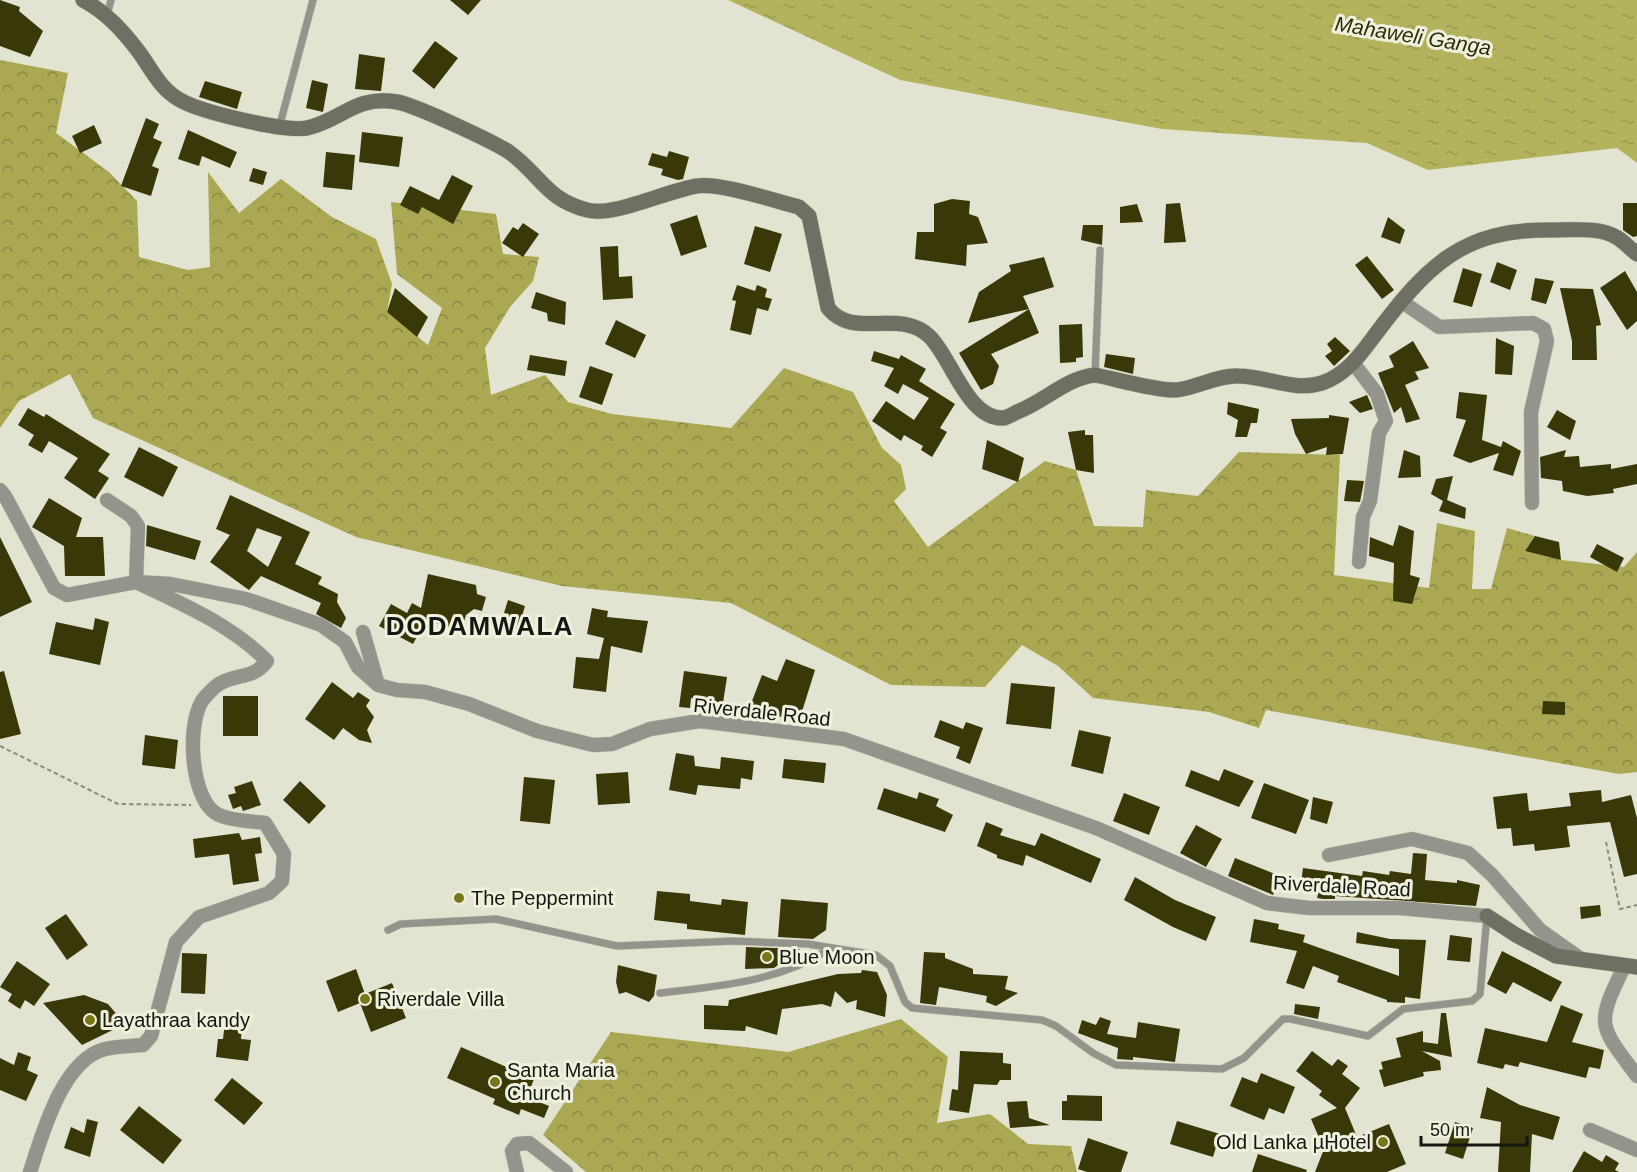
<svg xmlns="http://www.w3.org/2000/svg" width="1637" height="1172" font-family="Arial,sans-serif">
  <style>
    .forest { fill: url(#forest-crowns) }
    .water { fill: url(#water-ripples) }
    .building { fill: #393808; fill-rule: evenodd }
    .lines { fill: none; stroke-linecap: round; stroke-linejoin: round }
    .lane-casing { stroke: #bebeae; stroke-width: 8 }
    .street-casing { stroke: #bebeae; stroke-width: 15 }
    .secondary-casing { stroke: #bebeae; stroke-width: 16 }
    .path { stroke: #8b8b7e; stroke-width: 2; stroke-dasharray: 4.5 3; stroke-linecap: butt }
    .lane { stroke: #94948d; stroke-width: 7 }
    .street { stroke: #94948d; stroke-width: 14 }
    .secondary { stroke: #6f6f64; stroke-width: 15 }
    .poi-dot { fill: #78761b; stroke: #f0f0de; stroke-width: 2 }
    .labels { text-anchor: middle; stroke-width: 6; stroke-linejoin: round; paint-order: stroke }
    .street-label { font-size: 20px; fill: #171711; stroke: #f0f0de }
    .poi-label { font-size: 20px; fill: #171711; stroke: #f0f0de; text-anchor: start }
    .water-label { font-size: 21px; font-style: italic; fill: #2e2d06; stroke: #f0f0de }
    .district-label { font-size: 26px; font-weight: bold; letter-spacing: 1.5px; fill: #171711; stroke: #f0f0de }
  </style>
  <defs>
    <pattern id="forest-crowns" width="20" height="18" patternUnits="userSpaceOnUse" patternTransform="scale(1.5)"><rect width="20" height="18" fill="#aaa853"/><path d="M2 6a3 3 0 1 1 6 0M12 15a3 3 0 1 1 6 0" fill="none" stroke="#898843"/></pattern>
    <pattern id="water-ripples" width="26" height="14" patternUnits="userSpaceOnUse" patternTransform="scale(1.5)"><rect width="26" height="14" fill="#b4b35d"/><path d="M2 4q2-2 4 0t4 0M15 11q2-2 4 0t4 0" fill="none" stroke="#9a9950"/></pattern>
  </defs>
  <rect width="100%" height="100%" fill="#e3e3d1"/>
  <!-- forest -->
  <path class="forest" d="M0,60L68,73L56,133L109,172L137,201L139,257L188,270L210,267L208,172L239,213L281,179L332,217L376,239L392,284L387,312L428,345L442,308L397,274L391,202L496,214L503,254L539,257L533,281L510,307L485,348L491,395L545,375L568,402L612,414L731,428L784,368L853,392L882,448L901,465L906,489L894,501L928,547L1045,461L1076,470L1094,526L1143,527L1146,490L1198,496L1239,452L1340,455L1334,575L1429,588L1437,523L1475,531L1472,589H1491L1507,528L1535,536L1525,551L1561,560L1624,567L1637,552V772L1619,774L1266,710L1259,728L1209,712L1093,698L1058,666L1022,645L985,687L891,685L731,603L562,586L356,537L93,418L70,374L19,401L0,428Z
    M901,1019L948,1057L937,1123L990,1114L1028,1144L1071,1146L1077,1172H586L543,1135L611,1032L788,1052Z"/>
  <!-- water -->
  <path class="water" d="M728,0H1637V163L1617,148L1428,170L1367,143L1162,129L900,80Z"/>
  <!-- building -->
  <path class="building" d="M0,0L20,7L19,11L43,31L30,57L0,46Z
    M450,0H481L468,15Z
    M435,41L458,58L434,89L412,71Z
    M359,54L385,58L381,91L355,89Z
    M312,80L328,84L323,112L306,108Z
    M205,81L242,92L237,109L199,97Z
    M146,118L159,124L153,138L162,142L152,166L159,169L151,196L121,186Z
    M94,125L102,143L80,153L72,136Z
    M188,130L237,152L230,168L202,156L199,166L178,159Z
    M362,132L403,137L399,167L359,162Z
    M669,151L689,157L683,179L678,180L661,175L663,169L648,165L652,153L667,157Z
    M326,152L355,155L352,190L323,187Z
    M253,168L267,172L263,185L249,181Z
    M452,175L473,186L453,224L422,207L418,214L400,205L410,186L439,200Z
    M952,199L970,201L969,214L978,217L988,243L967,245L966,266L915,259L917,232H934V204Z
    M1180,203L1186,242L1164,243L1166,204Z
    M1623,203H1637V236L1633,237L1623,230Z
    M1137,204L1143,222L1120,223V207Z
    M697,215L707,247L681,256L670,224Z
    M1388,217L1405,230L1400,244L1381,237Z
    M523,223L539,234L523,257L502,243L513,227L518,230Z
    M1083,225H1103L1102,245L1081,240Z
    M755,226L782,234L770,272L744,264Z
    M618,246L619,277L632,276L633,298L603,300L600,247Z
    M1367,256L1394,290L1382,299L1355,265Z
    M1044,257L1054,287L1023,296L1029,309L968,323L979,292L1011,271L1009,265Z
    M1497,262L1517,270L1510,290L1490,282Z
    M1463,268L1482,274L1472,307L1453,302Z
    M1625,271L1637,292V321L1627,330L1600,288Z
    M1535,278L1554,281L1546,304L1531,300Z
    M737,285L755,291L757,285L767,289L765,297L772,299L768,311L757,308L751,335L730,330L736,301L732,300Z
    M395,288L428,317L417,337L387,312Z
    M1560,288L1593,289L1601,325L1596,326L1597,360H1572V341Z
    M536,292L566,302L565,325L548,321L547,313L531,308Z
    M1029,309L1039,333L991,354L999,366L993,384L981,390L959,353Z
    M616,320L646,335L635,358L605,344Z
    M1082,324L1083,357L1076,358V362L1060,363L1059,325Z
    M1335,337L1350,351L1334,366L1325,356L1332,351L1327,344Z
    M1496,338L1514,346L1512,375L1495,374Z
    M1413,341L1429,368L1415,372L1419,379L1405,385L1420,419L1406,423L1401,407L1394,413L1378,373L1394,367L1389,356Z
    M874,351L899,359L901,355L926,369L919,381L955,404L940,428L947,432L932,457L921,450L923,446L904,435L901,441L872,421L886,401L914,420L929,398L903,384L898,394L884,386L894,368L871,361Z
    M1106,354L1135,358L1133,374L1104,367Z
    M530,355L567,361L565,376L527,370Z
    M590,366L613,374L602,405L579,397Z
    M1459,392L1487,395L1482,440L1501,447L1503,441L1521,451L1513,476L1493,470L1499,453L1470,463L1453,456L1466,420L1456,418Z
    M1367,395L1373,409L1360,413L1349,402Z
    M1228,402L1259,409L1257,423H1251L1247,437H1235L1238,420L1227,414Z
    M28,408L44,417L46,414L110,454L98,471L109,478L95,499L64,478L78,458L49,441L42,453L28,445L34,435L18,425Z
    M1557,410L1576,421L1570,440L1547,427Z
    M1329,415L1349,418L1343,454L1326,455L1327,447L1306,454L1295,434L1291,419L1329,418Z
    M1085,430V435H1093L1094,473L1076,470L1068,432Z
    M987,440L1024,458L1018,482L982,469Z
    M139,447L178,467L163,497L124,477Z
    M1404,450L1420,456L1421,477L1398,478Z
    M1566,450L1564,457L1579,456L1580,467L1611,464V469L1637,464V484L1613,489L1614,493L1587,496L1563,491L1562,481L1541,478L1540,457Z
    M1453,476L1447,500L1466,508L1465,519L1439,511L1443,501L1431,494L1436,479Z
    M1347,480L1364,481L1360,502L1344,501Z
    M230,495L310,532L295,564L322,577L318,584L338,594L337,602L346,618L341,628L316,614L321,603L261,576L249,590L210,562L230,535L216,529ZM257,528L282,537L268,567L247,551Z
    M49,498L82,518L76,537H103L105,576H65L64,546L32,527Z
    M147,525L201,541L195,560L146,546Z
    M1399,525L1414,531L1410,575L1420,578L1412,604L1393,601L1394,563L1369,556L1370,537L1393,546Z
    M1535,536L1559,542L1561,560L1525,551Z
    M0,537L32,602L0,617Z
    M1597,544L1624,558L1617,572L1590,557Z
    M428,574L476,585L477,594L486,597L482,611L474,609L466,615L461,631L426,620L413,644L379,626L391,604L407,613L412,603L421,608Z
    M508,600L525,606L518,630L506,626L509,614L504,613Z
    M592,608L608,611L607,617L648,621L642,653L611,646L606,692L573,688L576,657L599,659L604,638L587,634Z
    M95,618L109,622L100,665L49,654L56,622L93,630Z
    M786,659L815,670L800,718L747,714L762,675L777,681Z
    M4,671L21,734L0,739V672Z
    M684,671L727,677L723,703L691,698L690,708L679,707Z
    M332,682L353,698L358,692L370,700L366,706L374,717L367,730L372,743L359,740L343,728L334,740L305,719Z
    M1011,683L1055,687L1051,729L1006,724Z
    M223,696H258V736H223Z
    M1543,701L1565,702V715L1542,714Z
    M940,720L963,729L966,722L983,728L970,764L956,758L960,747L934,737Z
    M1079,730L1111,737L1103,774L1071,766Z
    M145,735L178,740L175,769L142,765Z
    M676,753L694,756L695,766L720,769L721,757L754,761L752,780L741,778L740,789L698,785L696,795L669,790Z
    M784,759L826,763L824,783L782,778Z
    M1224,769L1254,781L1239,807L1185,786L1191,770L1219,781Z
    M628,772L630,803L598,805L596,774Z
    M524,777L555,780L550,824L520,821Z
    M252,781L261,805L243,811L241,806L233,809L228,795L236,793L234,787Z
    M300,781L326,806L309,824L283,800Z
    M1264,783L1309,800L1296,834L1251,818Z
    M884,788L917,799L919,792L939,799L936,806L953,815L945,832L877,809Z
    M1601,790L1602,802L1631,795L1637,818V874L1624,877L1610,822L1567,826L1570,847L1535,851L1534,844L1513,846L1511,828L1497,829L1493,797L1527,793L1529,811L1571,806L1569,793Z
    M1124,793L1160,807L1149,835L1113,821Z
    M1313,797L1333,802L1327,824L1310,819Z
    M986,822L1003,829L1000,835L1035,846L1041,833L1101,859L1091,883L1026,855L1023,866L997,858V855L977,846Z
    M1196,825L1222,839L1206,867L1180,853Z
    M239,833L242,840L260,837L262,853L255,854L259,881L233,885L229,854L195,858L193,839Z
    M1413,853L1427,854L1425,880L1457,883V880L1480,885L1476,906L1335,896V899H1323L1317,898L1318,894L1300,891L1303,868L1362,876L1363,871L1389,875L1390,871L1411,874Z
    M1235,858L1280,876L1273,895L1228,876Z
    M1135,877L1175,900L1216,917L1206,941L1173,927L1124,900Z
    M657,891L690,894V901L721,905L722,899L748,902L745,935L687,929V924L654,920Z
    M781,899L828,903L826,930L813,939L778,937Z
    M1600,905L1601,916L1581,919L1580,907Z
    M66,914L88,945L67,960L45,928Z
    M1254,919L1279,924L1278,929L1305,935L1303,942L1399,976V949L1356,943L1357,932L1390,939L1426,940L1420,999L1405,997V1003L1387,1002V1000L1337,982L1339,976L1313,966L1304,989L1286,983L1297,951L1250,942Z
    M1450,935L1472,938L1470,962L1447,960Z
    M746,947L800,949L774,968L745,969Z
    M1502,951L1562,982L1551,1002L1513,982L1506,994L1487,984Z
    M924,952L945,953V958L973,969V974L1008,976L1005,989L1018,993L996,1006L986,1002L987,996L939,987L936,1005L920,1003Z
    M182,953L207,954L205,994L181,993Z
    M17,961L50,984L34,1006L25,1000L20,1009L8,1001L12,994L0,987Z
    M618,965L657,975L654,996L649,1002L626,992L619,994L616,982Z
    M356,969L365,994L392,983L406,1018L371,1032L360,1003L338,1012L326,981Z
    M862,970L877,972L887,995L885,1017L856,1009L857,1000L847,1003L835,991L831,1007L822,1004L782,1009L777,1035L746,1026L745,1031L704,1029V1005L728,1006L729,1000L838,974L861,973Z
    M84,995L108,1004L125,1024L82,1045L43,1003Z
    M1295,1004L1320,1007L1318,1019L1294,1014Z
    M1561,1005L1583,1014L1572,1042L1604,1050L1600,1069L1589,1067L1586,1078L1520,1062L1518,1067L1505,1064L1503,1069L1477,1063L1485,1028L1547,1042Z
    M1441,1013H1446L1452,1057L1422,1051L1440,1061L1441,1070L1423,1072L1424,1076L1384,1087L1379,1070L1383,1069L1381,1062L1401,1057L1396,1038L1423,1031V1042L1438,1044Z
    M1100,1017L1111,1021L1107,1034L1136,1038L1138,1022L1180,1029L1175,1062L1133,1057V1060L1117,1059L1118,1048L1078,1033L1082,1020L1096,1025Z
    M225,1022L242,1024L241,1039L251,1040L248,1061L216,1057L218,1039H223Z
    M461,1047L534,1079L527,1097L549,1106L544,1118L521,1109L519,1115L493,1104L495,1099L447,1078Z
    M960,1051L1003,1053V1063L1011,1064V1080H1000L997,1085L974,1084L969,1113L949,1110L952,1089L958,1090Z
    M1312,1051L1332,1066L1338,1059L1348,1066L1342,1074L1360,1088L1345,1108L1357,1137L1389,1124L1406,1164L1387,1172H1315L1324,1149L1311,1119L1337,1108L1319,1095L1322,1091L1296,1071Z
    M18,1052L31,1057L27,1070L38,1075L26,1101L0,1090V1058L14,1065Z
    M1261,1073L1295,1087L1284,1114L1269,1108L1264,1120L1230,1106L1242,1077L1257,1083Z
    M232,1078L263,1103L244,1125L214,1100Z
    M1487,1087L1520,1105L1560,1117L1553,1140L1532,1134L1530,1172H1498L1501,1122L1480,1118Z
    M1067,1095L1102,1096V1121L1062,1120V1101H1067Z
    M1027,1101L1029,1118L1050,1125L1010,1128L1007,1102Z
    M139,1106L182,1140L163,1164L120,1130Z
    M87,1119L98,1122L90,1157L64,1148L71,1127L84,1133Z
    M1177,1121L1220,1134L1213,1157L1170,1144Z
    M1455,1122L1473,1128L1463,1159L1445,1153Z
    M1088,1138L1128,1152L1121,1172H1087L1078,1169Z
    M1584,1151L1602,1162L1606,1155L1619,1163L1615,1170L1619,1172H1572Z
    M1258,1154L1307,1170L1306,1172H1252Z"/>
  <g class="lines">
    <defs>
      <path id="lane" d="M107,15L111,0
        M279,128L313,0
        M1095,375L1100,250
        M388,930L401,924L496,919L617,946L733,941L808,944L876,955L890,966L905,1002L912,1008L1042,1020L1056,1026L1093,1053L1116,1065L1222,1069L1244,1058L1283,1019H1291L1368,1036L1403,1009L1472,1001L1480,994L1487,916
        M660,993C720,986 778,982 830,949"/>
      <path id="street" d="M1401,301L1439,327L1533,323L1544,329L1547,341L1531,412L1532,503
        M1354,364L1377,394L1386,421L1379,433L1370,501L1363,517L1359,562
        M0,490L5,496L54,588L67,595L136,582L171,584L246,599L321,625L345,642L358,667L378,685L397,690L425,692L469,704L537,731L593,745L612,744L650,729L700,721L844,739L1096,828L1267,903L1309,908H1400L1487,916
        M363,632L378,685
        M1329,855L1412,839L1468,853L1492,875L1540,930L1581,959
        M1624,967C1595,1026 1599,1025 1637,1076
        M1590,1130L1637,1150
        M30,1172C42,1135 62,1060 105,1049C117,1046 131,1046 143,1045L151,1036L176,942L199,917L269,893L282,881L284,854L265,823C251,821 232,821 219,815C190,803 185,719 205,697C209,693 214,687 219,684C236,673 253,680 267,661C230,624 182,604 136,582L138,526L131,516L107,500
        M517,1172L512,1151L517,1144L529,1143L566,1172"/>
      <path id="secondary" d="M83,0C106,12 123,31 139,52C152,70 160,89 180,100C201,112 284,132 307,128C343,120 354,95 397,102C415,105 492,141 509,152C540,174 545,199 587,210C615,217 665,191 697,186C718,182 775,201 799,207L809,216L828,308C853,340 899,308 929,336C951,356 967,420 1004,418C1008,417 1013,414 1017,412C1044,402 1066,378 1095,375C1116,379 1157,391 1176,390C1196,388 1217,375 1238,376C1267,376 1293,392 1322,383C1346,375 1361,354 1375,335C1426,267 1462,228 1553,230C1571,230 1600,227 1616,237C1624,241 1630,249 1637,254
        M1487,916L1516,935L1556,956L1637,967"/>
    </defs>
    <!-- lane casing -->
    <use href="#lane" class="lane-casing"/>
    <!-- street casing -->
    <use href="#street" class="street-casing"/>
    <!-- secondary casing -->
    <use href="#secondary" class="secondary-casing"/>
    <!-- path -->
    <path class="path" d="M0,746L118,804L191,805
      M1606,842L1620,909L1637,905"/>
    <!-- lane -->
    <use href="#lane" class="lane"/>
    <!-- street -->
    <use href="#street" class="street"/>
    <!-- secondary -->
    <use href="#secondary" class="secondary"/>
  </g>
  <!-- markers -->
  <g class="poi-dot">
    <circle cx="459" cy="898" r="6"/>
    <circle cx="767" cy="957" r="6"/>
    <circle cx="365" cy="999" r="6"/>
    <circle cx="90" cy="1020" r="6"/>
    <circle cx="495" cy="1082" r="6"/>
    <circle cx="1383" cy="1142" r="6"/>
  </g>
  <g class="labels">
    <!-- street labels -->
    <g class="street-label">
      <text transform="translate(762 712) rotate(6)" y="7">Riverdale Road</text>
      <text transform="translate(1342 886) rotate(3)" y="7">Riverdale Road</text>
    </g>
    <!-- poi labels -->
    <g class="poi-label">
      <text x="471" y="905">The Peppermint</text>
      <text x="779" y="964">Blue Moon</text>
      <text x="377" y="1006">Riverdale Villa</text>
      <text x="102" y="1027">Layathraa kandy</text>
      <text x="507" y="1077">Santa Maria<tspan x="507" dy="23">Church</tspan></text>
      <text x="1371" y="1149" text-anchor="end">Old Lanka µHotel</text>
    </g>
    <!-- water labels -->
    <g class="water-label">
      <text transform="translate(1413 36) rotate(9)" y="7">Mahaweli Ganga</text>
    </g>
    <!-- district labels -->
    <g class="district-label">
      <text x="480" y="635">DODAMWALA</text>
    </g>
  </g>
  <!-- scale -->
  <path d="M1421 1136v9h106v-9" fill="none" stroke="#171711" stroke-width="3"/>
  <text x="1430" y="1136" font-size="18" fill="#171711" stroke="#f0f0de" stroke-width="4.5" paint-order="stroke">50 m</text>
</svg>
